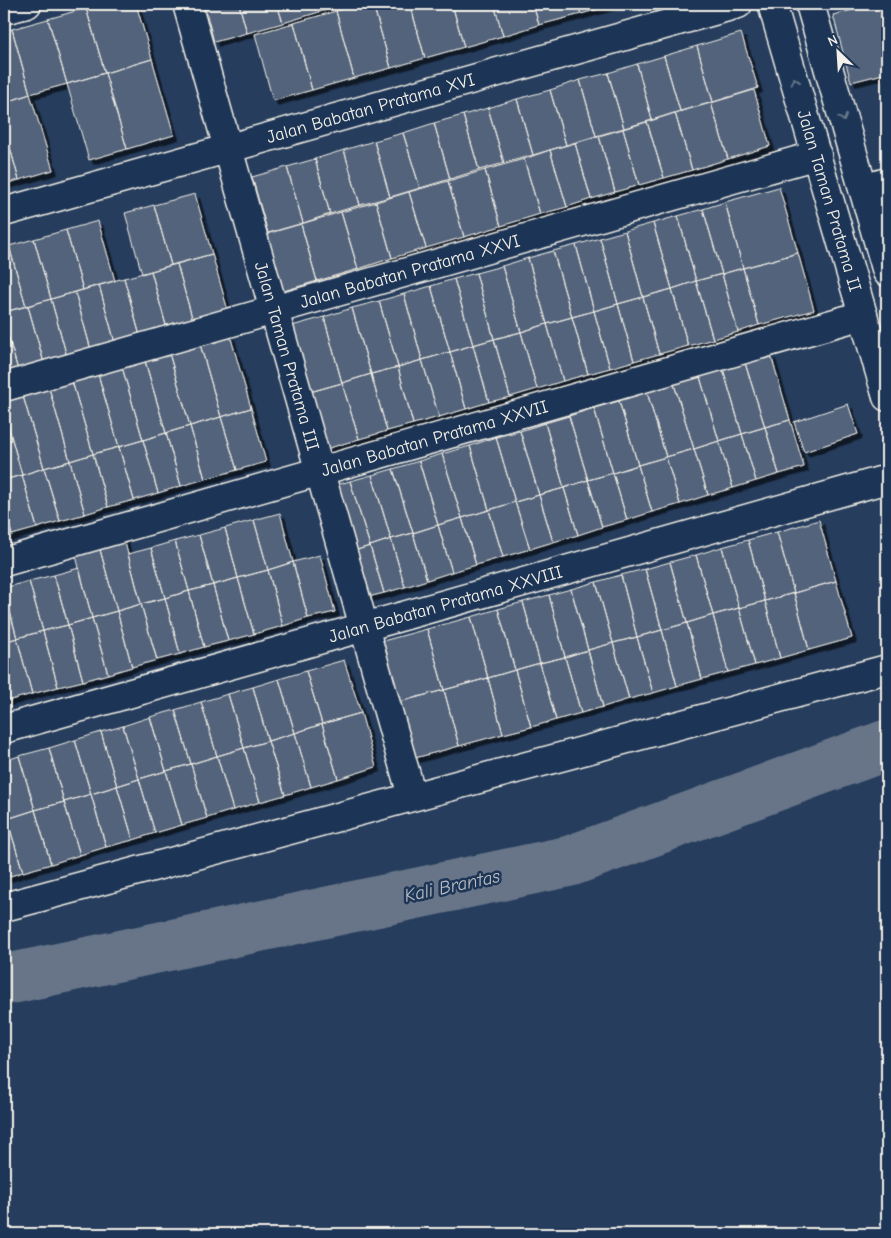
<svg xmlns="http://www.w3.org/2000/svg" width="891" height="1238" font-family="'Comic Neue',sans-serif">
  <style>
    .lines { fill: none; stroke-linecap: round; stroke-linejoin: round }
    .river { stroke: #677588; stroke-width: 51 }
    .building { fill: #52647b; stroke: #f4f1e8; filter: url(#shadow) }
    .minor-casing { stroke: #f4f1e8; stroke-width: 31 }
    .minor { stroke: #1d3557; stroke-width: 28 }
    .oneway { stroke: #68778a }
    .labels { text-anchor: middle; stroke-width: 5; stroke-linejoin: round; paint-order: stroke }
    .street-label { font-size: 18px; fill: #f4f1e8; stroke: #1d3557 }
    .water-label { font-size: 19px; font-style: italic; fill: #bcbfc2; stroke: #1d3557 }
  </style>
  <defs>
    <filter id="shadow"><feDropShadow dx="4.5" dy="4.5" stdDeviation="0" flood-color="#0009"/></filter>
  </defs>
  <rect width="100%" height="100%" fill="#263d5d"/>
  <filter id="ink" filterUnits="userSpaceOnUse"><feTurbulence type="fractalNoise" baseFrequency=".02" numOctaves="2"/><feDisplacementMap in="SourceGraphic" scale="10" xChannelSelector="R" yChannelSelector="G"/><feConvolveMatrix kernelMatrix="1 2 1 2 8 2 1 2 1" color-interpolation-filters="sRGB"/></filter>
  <g filter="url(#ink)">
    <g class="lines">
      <!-- river -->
      <path class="river" d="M4,980L570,861L887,745"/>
    </g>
    <!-- building -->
    <path class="building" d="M101,4H136L152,59L105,73L86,8Z
      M204,4H239L247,33L214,42Z
      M239,4H277L283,23L247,33Z
      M277,4H317L319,12L283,23Z
      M317,4H350L319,12Z
      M362,4H373L391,68L354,78L336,11Z
      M373,4H410L425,58L391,68Z
      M410,4H452L464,47L425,58Z
      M452,4H494L503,36L464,47Z
      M494,4H533L539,25L503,36Z
      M533,4H578L581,14L539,25Z
      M578,4H616L581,14Z
      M876,4H887V73L851,82L833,15Z
      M86,8L105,73L67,84L48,19Z
      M336,11L354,78L312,90L294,23Z
      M48,19L67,84L30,94L12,29Z
      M294,23L312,90L273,101L255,34Z
      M12,29L30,94L4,103V32Z
      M741,33L758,88L713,102L697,46Z
      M697,46L713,102L680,111L664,56Z
      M664,56L680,111L652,120L637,64Z
      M152,59L174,135L127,149L105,73Z
      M637,64L652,120L624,128L608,73Z
      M105,73L127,149L89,160L67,84Z
      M608,73L624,128L596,136L580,80Z
      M580,80L596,136L566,145L550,90Z
      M550,90L566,145L533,155L517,99Z
      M754,90L770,146L728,159L711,103Z
      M30,94L53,170L19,180L4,126V103Z
      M517,99L533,155L504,163L488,108Z
      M711,103L728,159L692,170L675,113Z
      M488,108L504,163L479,170L463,115Z
      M675,113L692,170L664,178L647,122Z
      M463,115L479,170L450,179L434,123Z
      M647,122L664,178L639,185L623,129Z
      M434,123L450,179L420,188L403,133Z
      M4,126L19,180L4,184Z
      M623,129L639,185L615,192L599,136Z
      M403,133L420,188L390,197L374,141Z
      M599,136L615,192L591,199L575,143Z
      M374,141L390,197L360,205L344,150Z
      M575,143L591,199L567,207L550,150Z
      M344,150L360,205L330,214L315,159Z
      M550,150L567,207L540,214L524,159Z
      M315,159L330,214L303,223L287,167Z
      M524,159L540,214L501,226L485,170Z
      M287,167L303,223L268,233L252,177Z
      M485,170L501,226L464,237L448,181Z
      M448,181L464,237L426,248L409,192Z
      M779,187L798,253L743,268L725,202Z
      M409,192L426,248L392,258L376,202Z
      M195,194L212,254L171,265L154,205Z
      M376,202L392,258L358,269L341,212Z
      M725,202L743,268L722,274L703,209Z
      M154,205L171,265L142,274L125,213Z
      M703,209L722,274L696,281L678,216Z
      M341,212L358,269L317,281L301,224Z
      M678,216L696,281L672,289L653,223Z
      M98,221L115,281L83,290L66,230Z
      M653,223L672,289L643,297L625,231Z
      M301,224L317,281L280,292L263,235Z
      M66,230L83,290L51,299L34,239Z
      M625,231L643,297L618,304L600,238Z
      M600,238L618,304L594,311L576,245Z
      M34,239L51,299L26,306L9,246Z
      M576,245L594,311L572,317L553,251Z
      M9,246L26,306L4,312V248Z
      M553,251L572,317L547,324L528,258Z
      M798,253L814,310L759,325L743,268Z
      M212,254L228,311L193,321L177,264Z
      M528,258L547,324L521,332L502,266Z
      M177,264L193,321L167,329L151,271Z
      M502,266L521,332L494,339L476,273Z
      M743,268L759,325L738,332L722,274Z
      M151,271L167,329L140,336L124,278Z
      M476,273L494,339L473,345L454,279Z
      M722,274L738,332L713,339L696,281Z
      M124,278L140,336L115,343L99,285Z
      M454,279L473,345L450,352L431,286Z
      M696,281L713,339L688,346L672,289Z
      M99,285L115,343L91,350L75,292Z
      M431,286L450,352L422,360L404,294Z
      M672,289L688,346L659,354L643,297Z
      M75,292L91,350L67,357L51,299Z
      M404,294L422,360L398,367L379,301Z
      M643,297L659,354L634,361L618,304Z
      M51,299L67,357L44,363L28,306Z
      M379,301L398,367L371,374L352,308Z
      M618,304L634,361L610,368L594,311Z
      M28,306L44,363L18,370L4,322V312Z
      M352,308L371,374L342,383L324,317Z
      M594,311L610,368L588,374L572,317Z
      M324,317L342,383L310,392L292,326Z
      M572,317L588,374L563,381L547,324Z
      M4,322L18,370L4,375Z
      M547,324L563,381L537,389L521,332Z
      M521,332L537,389L510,397L494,339Z
      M230,335L251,408L221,417L200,344Z
      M494,339L510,397L489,402L473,345Z
      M200,344L221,417L190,426L169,353Z
      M473,345L489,402L466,409L450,352Z
      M450,352L466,409L439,417L422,360Z
      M169,353L190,426L166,433L145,361Z
      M771,355L790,420L765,427L745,363Z
      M422,360L439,417L413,424L398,367Z
      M145,361L166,433L143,440L122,367Z
      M745,363L765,427L742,434L723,369Z
      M122,367L143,440L119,447L98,374Z
      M398,367L413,424L387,431L371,374Z
      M723,369L742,434L719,441L700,377Z
      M98,374L119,447L93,454L72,381Z
      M371,374L387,431L359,439L342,383Z
      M700,377L719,441L694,449L674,384Z
      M72,381L93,454L70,461L49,388Z
      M342,383L359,439L326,449L310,392Z
      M674,384L694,449L666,457L647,392Z
      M49,388L70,461L44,468L23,396Z
      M647,392L666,457L638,465L619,401Z
      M23,396L44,468L22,475L4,411V401Z
      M619,401L638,465L613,473L594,408Z
      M848,404L858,434L804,452L794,422Z
      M251,408L266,462L237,470L221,417Z
      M594,408L613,473L588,480L569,416Z
      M4,411L22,475L4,480Z
      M569,416L588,480L564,488L545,423Z
      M221,417L237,470L205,479L190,426Z
      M790,420L804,467L779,474L765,427Z
      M545,423L564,488L539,495L520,431Z
      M190,426L205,479L181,486L166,433Z
      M765,427L779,474L756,481L742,434Z
      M520,431L539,495L515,502L496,437Z
      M166,433L181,486L158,493L143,440Z
      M742,434L756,481L733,488L719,441Z
      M496,437L515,502L489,510L470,446Z
      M143,440L158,493L134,500L119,447Z
      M719,441L733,488L708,495L694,449Z
      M470,446L489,510L462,518L442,454Z
      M119,447L134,500L108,507L93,454Z
      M694,449L708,495L680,504L666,457Z
      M93,454L108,507L85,514L70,461Z
      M442,454L462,518L438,525L419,461Z
      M666,457L680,504L652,512L638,465Z
      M70,461L85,514L60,521L44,468Z
      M419,461L438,525L413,533L393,469Z
      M638,465L652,512L627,520L613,473Z
      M44,468L60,521L37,528L22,475Z
      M393,469L413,533L391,539L372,475Z
      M613,473L627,520L602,527L588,480Z
      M22,475L37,528L12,535L4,506V480Z
      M372,475L391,539L370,546L350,481Z
      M588,480L602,527L578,535L564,488Z
      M350,481L370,546L347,553L327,488Z
      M564,488L578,535L553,542L539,495Z
      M539,495L553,542L530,549L515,502Z
      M515,502L530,549L503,557L489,510Z
      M4,506L12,535L4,537Z
      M489,510L503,557L476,565L462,518Z
      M280,513L293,562L268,570L254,520Z
      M462,518L476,565L452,572L438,525Z
      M254,520L268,570L238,578L225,528Z
      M819,520L836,581L794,593L777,532Z
      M438,525L452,572L427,580L413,533Z
      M225,528L238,578L213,585L199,535Z
      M777,532L794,593L765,601L748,540Z
      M413,533L427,580L405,587L391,539Z
      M199,535L213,585L189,591L175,541Z
      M124,539L141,604L117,611L99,546Z
      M391,539L405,587L384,593L370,546Z
      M748,540L765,601L739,608L722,547Z
      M175,541L189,591L165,598L151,548Z
      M99,546L117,611L92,618L75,552Z
      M370,546L384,593L360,599L347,553Z
      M722,547L739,608L713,615L696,555Z
      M151,548L165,598L141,604L128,554Z
      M320,555L335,612L308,618L293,562Z
      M696,555L713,615L687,623L670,562Z
      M293,562L308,618L283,626L268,570Z
      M670,562L687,623L662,630L645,569Z
      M79,568L92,618L68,625L54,575Z
      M645,569L662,630L637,637L621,575Z
      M268,570L283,626L254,634L238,578Z
      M54,575L68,625L43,631L29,581Z
      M621,575L637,637L613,643L596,582Z
      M238,578L254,634L228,641L213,585Z
      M29,581L43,631L17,638L4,588Z
      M836,581L852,638L809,650L794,593Z
      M596,582L613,643L588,650L571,589Z
      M213,585L228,641L204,647L189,591Z
      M571,589L588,650L565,657L549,595Z
      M189,591L204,647L180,654L165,598Z
      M4,592L17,638L4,642Z
      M794,593L809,650L780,658L765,601Z
      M549,595L565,657L540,663L523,602Z
      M165,598L180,654L157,660L141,604Z
      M765,601L780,658L755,665L739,608Z
      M523,602L540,663L515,670L498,609Z
      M141,604L157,660L132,667L117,611Z
      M739,608L755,665L728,672L713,615Z
      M498,609L515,670L488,678L471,617Z
      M117,611L132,667L108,674L92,618Z
      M713,615L728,672L702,679L687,623Z
      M471,617L488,678L444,690L427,629Z
      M92,618L108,674L83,681L68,625Z
      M687,623L702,679L677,686L662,630Z
      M68,625L83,681L58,687L43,631Z
      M427,629L444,690L399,702L383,641Z
      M662,630L677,686L653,693L637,637Z
      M43,631L58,687L32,694L17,638Z
      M637,637L653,693L629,699L613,643Z
      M17,638L32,694L7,701L4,687V642Z
      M613,643L629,699L603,707L588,650Z
      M588,650L603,707L581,713L565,657Z
      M565,657L581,713L556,720L540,663Z
      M344,660L361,713L322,724L306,671Z
      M540,663L556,720L531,727L515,670Z
      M515,670L531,727L503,734L488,678Z
      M306,671L322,724L295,733L279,679Z
      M488,678L503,734L459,746L444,690Z
      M279,679L295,733L268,741L253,687Z
      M4,687L7,701L4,702Z
      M253,687L268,741L244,748L228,694Z
      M444,690L459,746L415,758L399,702Z
      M228,694L244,748L217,756L201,702Z
      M201,702L217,756L191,764L175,710Z
      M175,710L191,764L166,771L150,717Z
      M361,713L376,767L338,779L322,724Z
      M150,717L166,771L139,779L123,726Z
      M322,724L338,779L311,787L295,733Z
      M123,726L139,779L117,786L101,732Z
      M101,732L117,786L91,794L75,740Z
      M295,733L311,787L285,795L268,741Z
      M75,740L91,794L64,802L49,748Z
      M268,741L285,795L260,802L244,748Z
      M49,748L64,802L35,810L19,756Z
      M244,748L260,802L233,810L217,756Z
      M19,756L35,810L7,819L4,808V761Z
      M217,756L233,810L207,818L191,764Z
      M191,764L207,818L182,825L166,771Z
      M166,771L182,825L155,833L139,779Z
      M139,779L155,833L133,840L117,786Z
      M117,786L133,840L106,847L91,794Z
      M91,794L106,847L80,855L64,802Z
      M64,802L80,855L51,864L35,810Z
      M35,810L51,864L23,872L7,819Z
      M4,819H7L23,872L4,878Z"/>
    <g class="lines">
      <defs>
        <g id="minor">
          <path id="s1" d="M187,4L412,796"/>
          <path id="s2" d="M772,4L887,397"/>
          <path d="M810,4L887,272"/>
          <path d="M4,10L27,4"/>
          <path d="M863,189L887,182"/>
          <path id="s3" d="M4,212L738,4"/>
          <path id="s4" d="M4,387L817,155"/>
          <path id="s5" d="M4,562L863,315"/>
          <path id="s6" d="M4,729L887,479"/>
          <path d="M4,907L887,669"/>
        </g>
      </defs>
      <!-- minor casing -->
      <use href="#minor" class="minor-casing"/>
      <!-- minor -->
      <use href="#minor" class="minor"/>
    </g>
    <!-- one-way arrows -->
    <defs><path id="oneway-chevron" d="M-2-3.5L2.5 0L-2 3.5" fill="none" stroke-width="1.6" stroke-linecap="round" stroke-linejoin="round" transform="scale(1.25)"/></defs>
    <g class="oneway">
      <use href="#oneway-chevron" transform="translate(795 81) rotate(-107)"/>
      <use href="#oneway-chevron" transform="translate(843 118) rotate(74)"/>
    </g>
  </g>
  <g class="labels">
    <!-- street labels -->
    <g class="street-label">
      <text dy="6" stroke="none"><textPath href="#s3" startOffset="381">Jalan Babatan Pratama XVI</textPath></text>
      <text dy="6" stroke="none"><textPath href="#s2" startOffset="205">Jalan Taman Pratama II</textPath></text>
      <text dy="6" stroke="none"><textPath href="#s4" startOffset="422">Jalan Babatan Pratama XXVI</textPath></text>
      <text dy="6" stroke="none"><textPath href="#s1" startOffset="366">Jalan Taman Pratama III</textPath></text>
      <text dy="6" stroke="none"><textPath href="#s5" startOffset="448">Jalan Babatan Pratama XXVII</textPath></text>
      <text dy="6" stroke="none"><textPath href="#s6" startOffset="459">Jalan Babatan Pratama XXVIII</textPath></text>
    </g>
    <!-- water labels -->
    <g class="water-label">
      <text transform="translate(452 885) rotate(-12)" y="7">Kali Brantas</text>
    </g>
  </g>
  <!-- margin -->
  <rect width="891" height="1238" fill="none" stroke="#1d3557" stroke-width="20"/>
  <rect x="10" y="10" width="871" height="1218" fill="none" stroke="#f4f1e8" stroke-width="2" filter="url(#ink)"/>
  <!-- north arrow -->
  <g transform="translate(838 52) rotate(335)" stroke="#1d3557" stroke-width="4" paint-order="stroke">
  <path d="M0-4L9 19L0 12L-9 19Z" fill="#f4f1e8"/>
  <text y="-8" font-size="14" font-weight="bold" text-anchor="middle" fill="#f4f1e8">N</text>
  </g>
</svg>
